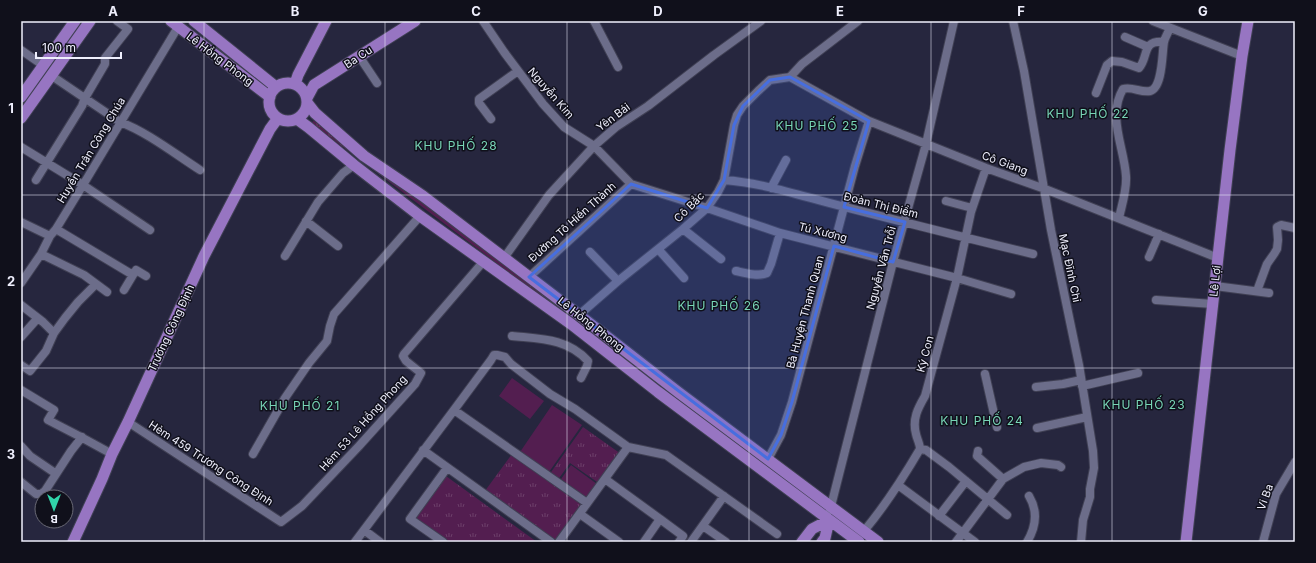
<svg xmlns="http://www.w3.org/2000/svg" width="1316" height="563" font-family="Inter,sans-serif">
  <style>
    .grass { fill: url(#grass-tufts) }
    .garden { fill: #531e50 }
    .lines { fill: none; stroke-linecap: round; stroke-linejoin: round }
    .minor-casing { stroke: #404054; stroke-width: 10 }
    .major-casing { stroke: #404054; stroke-width: 13 }
    .minor { stroke: #6c6d8a; stroke-width: 8 }
    .major { stroke: #9775c2; stroke-width: 11 }
    .marked { fill: #476edf; fill-opacity: 0.2; stroke: #476edf; stroke-width: 3; stroke-linejoin: round }
    .grid { fill: none; stroke: #efeffd; stroke-width: 1; stroke-opacity: 0.55 }
    .labels { text-anchor: middle; stroke-width: 3; stroke-linejoin: round; paint-order: stroke }
    .street-label { font-size: 11px; fill: #efeffd; stroke: #10101b }
    .neighbourhood-label { font-size: 12px; letter-spacing: 1px; fill: #78d5b6; stroke: #10101b }
    .neatline { fill: none; stroke: #efeffd; stroke-width: 1.5 }
    .grid-label { font-size: 13px; text-anchor: middle; font-weight: bold; fill: #efeffd }
  </style>
  <defs>
    <pattern id="grass-tufts" width="24" height="20" patternUnits="userSpaceOnUse"><rect width="24" height="20" fill="#531e50"/><path d="M3 7l-1-3M5 7V3M7 7l1-3M15 17l-1-3M17 17v-4M19 17l1-3" fill="none" stroke="#6c3f6a"/></pattern>
  </defs>
  <rect width="100%" height="100%" fill="#26263e"/>
  <!-- grass -->
  <path class="grass" d="M80,21H86L21,115V107Z
    M314,121L572,316V317L571,318L568,317L314,125L312,122Z
    M583,427L621,454L600,484L570,463L557,481L549,475Z
    M512,454L582,504L555,542L482,495Z
    M439,471L537,542H445L408,516L436,478Z"/>
  <!-- garden -->
  <path class="garden" d="M512,378L544,401L530,419L499,396Z
    M552,405L582,425L549,472L520,452Z
    M571,465L597,484L586,498L561,479Z"/>
  <g class="lines">
    <defs>
      <path id="minor" d="M483,21L504,52L543,104L564,127L594,146L631,184L707,208L780,233L957,278L1011,294
        M594,21L618,67
        M1013,21L1024,71L1051,230L1079,365L1093,451L1094,468L1090,489V497L1083,520L1081,542
        M1153,21L1242,56
        M1125,37L1148,47
        M21,50L44,66
        M359,56L377,83
        M52,76L120,122C147,132 175,154 200,170
        M790,77L869,121L986,168L1045,189L1218,258
        M790,77L802,64L858,21
        M1096,93L1107,65L1112,61L1122,62L1139,68C1149,57 1141,40 1164,42
        M491,119L479,103V99L518,71
        M21,147L83,185L150,230
        M36,180L82,106L85,98L105,64V58L128,29L117,21
        M724,180C765,183 804,197 845,207C907,223 970,239 1033,254
        M771,188L786,160
        M946,201L972,208
        M1119,218C1122,204 1127,190 1126,176C1124,147 1107,116 1123,89C1132,86 1141,93 1150,91C1163,88 1162,52 1164,42C1165,37 1168,33 1170,28
        M306,221L338,246
        M21,222L50,236
        M56,229L133,275L136,270L146,276
        M683,229L721,259
        M658,249L684,278
        M590,252L618,281
        M41,254L84,275L107,292
        M285,256L318,202L343,173L354,165
        M1149,257L1159,234
        M504,258L549,195L594,146L616,127L648,106L714,55L761,21
        M736,271C745,273 758,277 767,273L771,264L780,233
        M529,277L631,184
        M21,283L41,254L50,236L56,229L83,185L178,27
        M1215,286L1269,293
        M124,290L133,275
        M1257,291L1267,264L1274,254L1277,249L1278,240L1277,227L1281,225L1295,228
        M1156,300L1213,304
        M21,305L43,322L54,333
        M579,315L618,281L683,229L707,208L718,192L724,180L734,125L737,115L743,106L758,91L770,80L790,77
        M512,336C540,339 567,338 588,361L587,366L581,378
        M21,337L37,319
        M21,365L30,371L46,351L54,333L65,318L78,302L96,284
        M985,374L997,427
        M1082,386L1138,373
        M1036,387L1063,384L1081,380
        M21,390L54,410L48,420L79,436L112,454
        M454,410L587,503
        M128,422L281,522L302,506L359,446L415,384L421,373L406,361L403,356L404,354L483,262
        M1037,428L1087,417
        M21,446L30,456L55,473
        M920,449L926,450L949,467L1007,515
        M423,450L551,542
        M978,451L977,456L1003,479
        M253,454L285,398L309,363L327,341L330,326L334,314L420,216
        M768,459L781,435L792,402L855,166L869,121
        M605,479L660,519
        M21,482L36,494H41L45,491L71,451L82,437
        M898,485L975,542
        M830,510L893,262L926,144L954,21
        M580,514L619,542
        M939,516L966,481
        M703,526L726,542
        M364,530L380,542
        M864,531C885,506 903,478 920,449C920,444 917,439 916,434C912,419 918,408 925,396L957,278L971,212L986,168
        M355,542L454,410L491,360L494,355H497L505,357L511,364L550,394L575,409L628,447L666,455L777,534
        M443,542L410,519L447,468
        M559,542L628,447
        M644,542L660,519L683,536L679,542
        M691,542L724,496
        M956,542L1003,479L1024,467L1041,463L1058,465L1061,467
        M1027,542C1036,527 1038,511 1029,496
        M1263,542L1276,494L1295,462"/>
      <path id="major" d="M171,21L270,97
        M194,21L276,87
        M269 102a19 19 0 1 1 38 0a19 19 0 1 1-38 0Z
        M295,84L298,75L326,21
        M21,97L75,21
        M307,98L314,85L415,21
        M308,104L315,113L364,156L423,196L579,315L678,392L878,542
        M21,118L90,21
        M297,119L308,127L354,165L420,216L571,324L658,392L859,542
        M73,542L102,479L112,454L128,422L204,256L270,129L278,118
        M802,542L812,529L829,520
        M822,542L825,538L829,520
        M1186,542L1230,150L1242,56L1248,21"/>
    </defs>
    <!-- minor casing -->
    <use href="#minor" class="minor-casing"/>
    <!-- major casing -->
    <use href="#major" class="major-casing"/>
    <!-- minor -->
    <use href="#minor" class="minor"/>
    <!-- major -->
    <use href="#major" class="major"/>
  </g>
  <!-- marked area -->
  <path class="marked" d="M790,77L869,121L844,207L905,222L893,262L834,246L792,402L781,435L768,459L529,277L631,184L707,208L724,180L734,125L743,106L770,80Z"/>
  <!-- grid -->
  <path class="grid" d="M204,21V542M385,21V542M567,21V542M749,21V542M931,21V542M1112,21V542M21,195H1295M21,368H1295"/>
  <g class="labels">
    <!-- street labels -->
    <g class="street-label">
      <text transform="translate(358 57) rotate(-33)" y="4">Ba Cu</text>
      <text transform="translate(220 59) rotate(37)" y="4">Lê Hồng Phong</text>
      <text transform="translate(551 93) rotate(49)" y="4">Nguyễn Kim</text>
      <text transform="translate(613 117) rotate(-37)" y="4">Yên Bái</text>
      <text transform="translate(91 150) rotate(-59)" y="4">Huyền Trân Công Chúa</text>
      <text transform="translate(1005 163) rotate(20)" y="4">Cô Giang</text>
      <text transform="translate(881 205) rotate(14)" y="4">Đoàn Thị Điểm</text>
      <text transform="translate(689 207) rotate(-45)" y="4">Cô Bắc</text>
      <text transform="translate(572 222) rotate(-42)" y="4">Đường Tô Hiến Thành</text>
      <text transform="translate(823 232) rotate(14)" y="4">Tú Xương</text>
      <text transform="translate(881 268) rotate(-75)" y="4">Nguyễn Văn Trỗi</text>
      <text transform="translate(1070 268) rotate(78)" y="4">Mạc Đĩnh Chi</text>
      <text transform="translate(1215 281) rotate(-84)" y="4">Lê Lợi</text>
      <text transform="translate(805 312) rotate(-75)" y="4">Bà Huyện Thanh Quan</text>
      <text transform="translate(591 324) rotate(38)" y="4">Lê Hồng Phong</text>
      <text transform="translate(171 328) rotate(-65)" y="4">Trương Công Định</text>
      <text transform="translate(925 354) rotate(-75)" y="4">Ký Con</text>
      <text transform="translate(363 423) rotate(-48)" y="4">Hẻm 53 Lê Hồng Phong</text>
      <text transform="translate(211 463) rotate(33)" y="4">Hẻm 459 Trương Công Định</text>
      <text transform="translate(1265 497) rotate(-70)" y="4">Vi Ba</text>
    </g>
    <!-- neighbourhood labels -->
    <g class="neighbourhood-label">
      <text x="1088" y="118">KHU PHỐ 22</text>
      <text x="817" y="130">KHU PHỐ 25</text>
      <text x="456" y="150">KHU PHỐ 28</text>
      <text x="719" y="310">KHU PHỐ 26</text>
      <text x="1144" y="409">KHU PHỐ 23</text>
      <text x="300" y="410">KHU PHỐ 21</text>
      <text x="982" y="425">KHU PHỐ 24</text>
    </g>
  </g>
  <!-- border -->
  <rect width="1316" height="563" fill="none" stroke="#10101b" stroke-width="44"/>
  <!-- north arrow -->
  <g transform="translate(54 509) rotate(180)"><circle r="19" fill="#10101b" stroke="#696975"/>
  <path d="M0-3L7 15L0 10L-7 15Z" fill="#31d4a9"/>
  <text y="-6" font-size="11" font-weight="bold" text-anchor="middle" fill="#efeffd">B</text>
  </g>
  <!-- scale -->
  <path d="M36 52v6h85v-6" fill="none" stroke="#efeffd" stroke-width="2"/>
  <text x="42" y="52" font-size="12" fill="#efeffd" stroke="#10101b" stroke-width="3" paint-order="stroke">100 m</text>
  <rect x="22" y="22" width="1272" height="519" class="neatline"/>
  <g class="grid-label">
    <text x="113" y="16">A</text>
    <text x="295" y="16">B</text>
    <text x="476" y="16">C</text>
    <text x="658" y="16">D</text>
    <text x="840" y="16">E</text>
    <text x="1021" y="16">F</text>
    <text x="1203" y="16">G</text>
    <text x="11" y="113">1</text>
    <text x="11" y="286">2</text>
    <text x="11" y="459">3</text>
  </g>
</svg>
